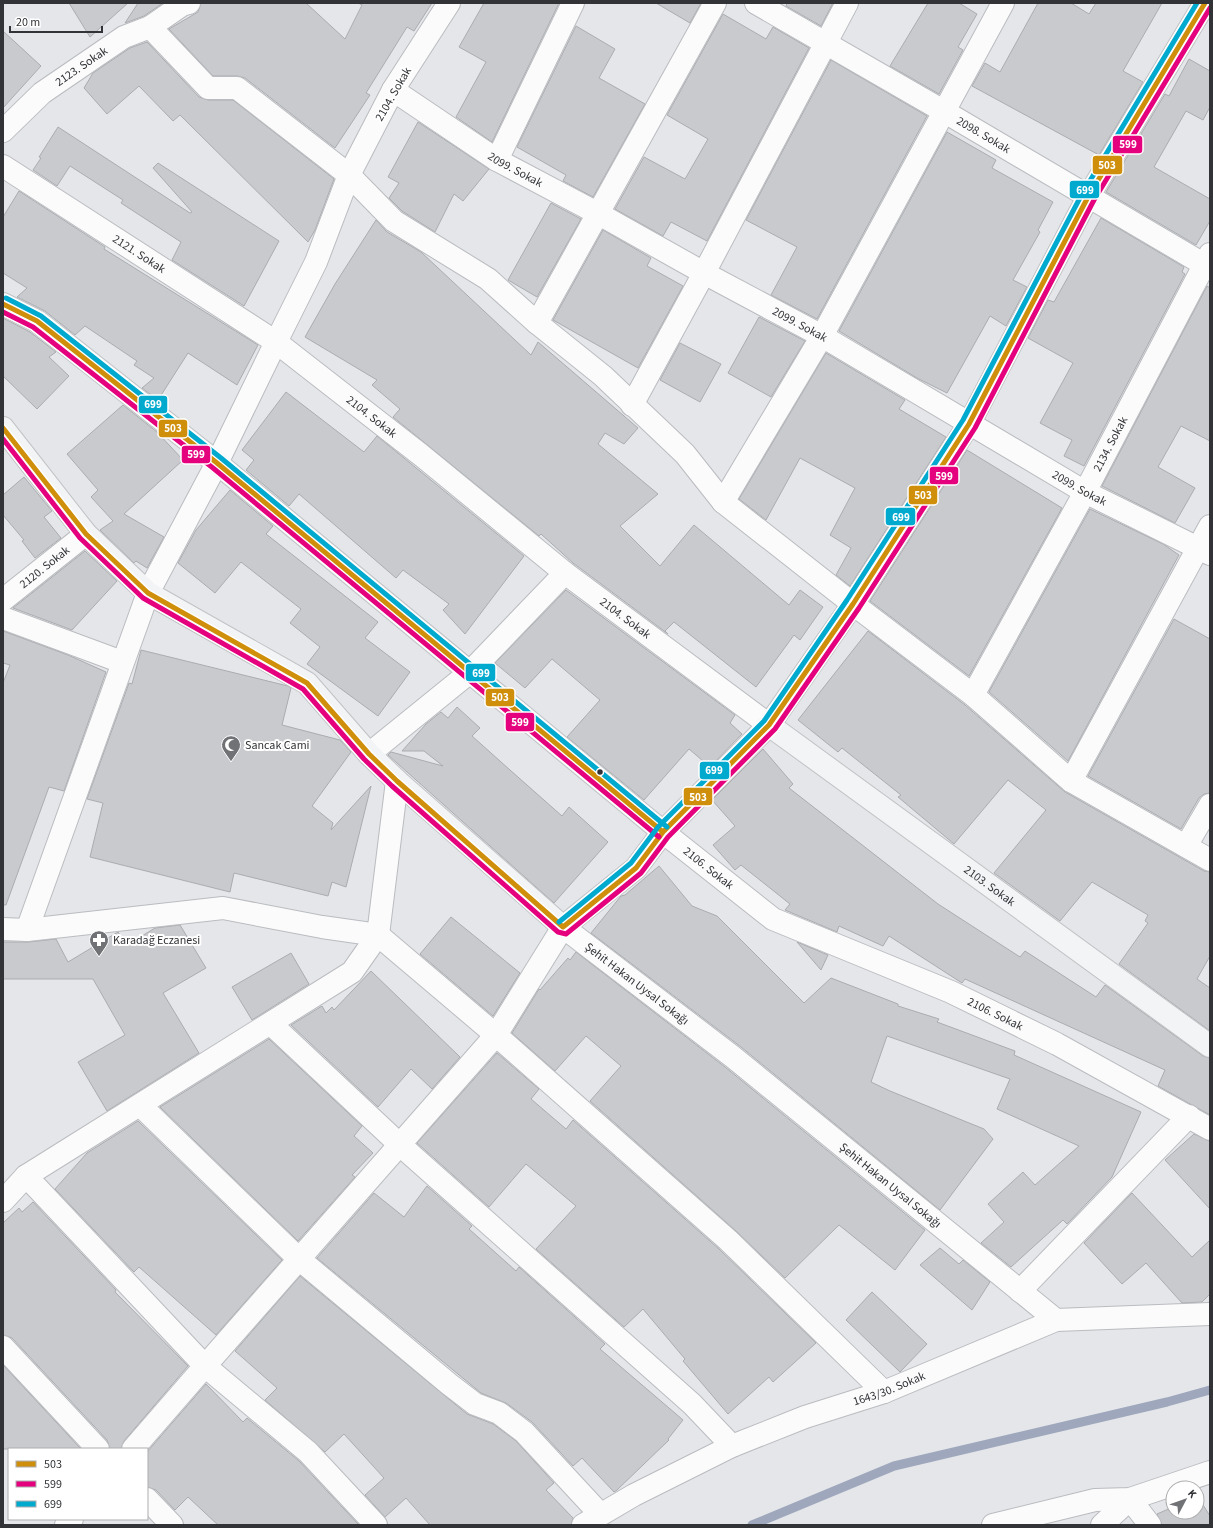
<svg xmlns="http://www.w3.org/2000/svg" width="1213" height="1528" font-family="'Source Sans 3',sans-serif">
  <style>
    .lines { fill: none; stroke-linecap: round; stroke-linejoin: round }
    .stream { stroke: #9ea7bb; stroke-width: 9 }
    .building { fill: #c8cacd; stroke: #aaacaf }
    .minor-casing { stroke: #babcbf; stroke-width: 24 }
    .major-casing { stroke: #c1c2c4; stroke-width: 24 }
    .minor { stroke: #fbfbfc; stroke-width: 22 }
    .major { stroke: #f2f4f6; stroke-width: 22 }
    .bus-1-casing { stroke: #fff; stroke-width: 8 }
    .bus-2-casing { stroke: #fff; stroke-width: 8 }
    .bus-3-casing { stroke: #fff; stroke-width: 8 }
    .bus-1 { stroke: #cf8f0b; stroke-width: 5 }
    .bus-2 { stroke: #e5007d; stroke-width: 5 }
    .bus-3 { stroke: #00a9ce; stroke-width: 5 }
    .bus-dot { fill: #313336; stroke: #fff; stroke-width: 1.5 }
    .labels { text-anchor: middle; stroke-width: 4; stroke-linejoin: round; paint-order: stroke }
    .street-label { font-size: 12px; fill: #313336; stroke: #fff }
    .poi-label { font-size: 12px; fill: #313336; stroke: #fff; text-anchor: start }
    .line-badge { stroke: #fff; stroke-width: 1.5 }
    .badge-label { font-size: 11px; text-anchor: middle; font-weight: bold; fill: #fff }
  </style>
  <rect width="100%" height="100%" fill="#e4e6ea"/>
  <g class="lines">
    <!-- stream -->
    <path class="stream" d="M752,1525L894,1466L1167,1402L1210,1390"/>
  </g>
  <!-- building -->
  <path class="building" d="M69,3H128L90,37Z
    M138,3H163L144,16L125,23Z
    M201,3H306L345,39L362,5L358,3H432L414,31L407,27L366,93L370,95L335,148L245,78L237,76H213L169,29L198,12Z
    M484,3H559L492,142L456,117L486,62L459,47Z
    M656,3H701L690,23Z
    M787,3H833L821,26L786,6Z
    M928,3H959L977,14L958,47L963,50L939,94L890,66Z
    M1038,3H1071L1089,14L1096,3H1162L1123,71L1143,82L1099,155L972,86L985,63L1000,72Z
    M723,14L766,39L773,27L809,48L707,241L671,222L663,236L615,209L644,157L685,179L708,139L667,115Z
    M576,26L615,49L599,78L645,104L593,197L563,181L566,175L517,147Z
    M3,31L41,66L3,108Z
    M147,42L199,97L208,100H233L334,179L315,230L308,242L180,115L173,121L139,86L107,114L84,88L93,73L130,48Z
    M1189,59L1210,71V107L1203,120L1186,111L1154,167L1210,199V221L1196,245L1106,192L1165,94L1169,96Z
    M831,60L927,116L817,319L771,295L797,247L746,220Z
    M418,122L489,169L463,201L454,194L435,232L402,211L389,198L399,183L388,177Z
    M58,127L190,213L192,212L153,168L158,163L279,241L244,306L172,260L181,242L121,203L123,200L70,166L57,186L33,170L41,158L39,157Z
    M947,132L996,160L992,168L1053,202L1038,230L1040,232L1013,280L1027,287L1006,326L990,316L947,393L917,378L839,331Z
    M19,191L105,247L104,249L258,345L237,385L188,353L158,400L142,388L154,378L134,365L137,361L85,326L75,335L45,311L17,297L27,288L3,273V217Z
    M551,203L581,219L537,297L508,280Z
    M1101,218L1184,267L1182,272L1185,274L1084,466L1064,456L1072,440L1040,423L1073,363L1028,338L1048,300L1054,302Z
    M376,220L387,232L421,252L531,355L538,342L638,428L624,444L605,433L598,444L658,494L620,526L660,566L694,525L789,605L800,590L823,607L800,640L794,635L756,687L674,622L665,631L668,634L573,563L541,534L539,536L393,417L400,409L372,385L377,380L305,337L335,284Z
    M603,230L651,258L647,266L683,286L638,368L553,320Z
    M1207,286L1210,288V441L1181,426L1158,467L1195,488L1175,523L1102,486Z
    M759,317L805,341L771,397L728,373Z
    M3,318L30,332L56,352L49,357L69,376L37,409L3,376Z
    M680,343L721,364L700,402L660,380Z
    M826,353L905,400L899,409L946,437L850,586L836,575L851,548L830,535L855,488L800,458L766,520L739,499Z
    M286,392L364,452L377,436L524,556L465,634L443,610L449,604L403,570L396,578L299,494L289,506L246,470L254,460L242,450Z
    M123,405L157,432L183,460L124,514L164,537L147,568L136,561L134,563L100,530L113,521L91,497L98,490L67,454Z
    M967,450L1062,508L969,676L870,601Z
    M24,477L52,511L44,517L61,538L35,558L22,541L24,540L3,515V495Z
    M230,490L273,526L266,534L378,622L365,638L410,672L378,716L307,664L320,647L290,623L301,609L241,562L215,593L178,563L196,530Z
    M1090,509L1163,544L1179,555L1068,761L989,692Z
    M85,551L117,581L72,630L13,608Z
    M566,590L735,715L730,723L742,734L710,767L689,749L644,800L567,737L600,700L552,659L525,688L495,663Z
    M1174,619L1210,639V793L1204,794L1199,798L1181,829L1088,776Z
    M3,631L68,655L106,672L64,791L49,787L6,905H3V683L10,665L3,663Z
    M868,631L965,705L1065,792L1204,871L1210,872V956L1197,979L1210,988V1031L1119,964L1148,923L1145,921L1148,915L1092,882L1060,921L994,873L1046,810L1008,780L954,844L898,797L901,795L842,748L838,752L798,720Z
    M141,650L288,686L291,688L282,725L340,740L351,752L312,806L333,823L331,830L371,786L346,887L332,882L328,896L234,873L230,892L90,857L103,803L87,799L129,683L132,684Z
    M457,707L480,728L472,736L510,770L562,816L569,807L608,842L554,903L388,755L391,752L443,766L424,751H402L426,724L441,712L448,718Z
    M763,749L793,784L789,788L938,904L1020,957L1025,951L1096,997L1105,985L1203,1056L1210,1058V1115L1158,1086L1165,1070L965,979L962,983L889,936L883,946L839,926L837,932L785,910L790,904L741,865L735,870L713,845L735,826L712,800Z
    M659,866L692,906L717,916L804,1003L831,978L898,1004V1006L939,1019L937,1022L1015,1051L1014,1055L1141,1112L1112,1177L1067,1224L1063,1220L1011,1267L981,1243L1004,1222L988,1204L1023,1172L1035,1185L1079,1146L997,1109L1010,1079L887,1036L871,1082L890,1091L984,1129L993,1139L940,1210L741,1047L591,933L621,896L625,895Z
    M451,917L520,973L493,1016L420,954Z
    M180,925L206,968L163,993L199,1053L107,1111L78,1062L125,1035L93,979H3V942H28L56,939L68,962L118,932L127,945L155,928Z
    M797,942L828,955L821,970Z
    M576,952L725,1067L925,1230L895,1270L839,1225L785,1278L736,1231L590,1101L621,1066L586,1036L555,1071L512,1033L539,989L540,990L568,958L570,960Z
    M291,953L309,984L252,1020L232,987Z
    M371,971L460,1057L432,1089L411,1069L378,1107L291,1025L322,1006L326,1013L332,1007L334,1010Z
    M269,1039L362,1126L354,1136L373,1153L352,1175L355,1177L298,1241L160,1107Z
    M497,1053L539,1089L531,1099L566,1129L573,1120L719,1249L816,1343L773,1382L769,1377L728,1414L683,1361L685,1359L643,1309L624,1327L536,1249L576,1206L526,1164L489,1207L417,1143Z
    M138,1121L282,1260L216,1335L139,1267L134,1272L55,1189L87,1153Z
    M1194,1134L1210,1141V1209L1165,1160Z
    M427,1186L472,1226L469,1229L497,1254L516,1271L519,1267L605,1344L600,1349L683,1420L668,1439L669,1440L617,1490L614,1492L582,1458L573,1466L532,1422L506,1403L481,1393L317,1258L374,1193L404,1217Z
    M1132,1193L1192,1257L1210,1240V1294L1202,1302L1182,1303L1146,1263L1122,1284L1084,1243Z
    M33,1202L116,1290L115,1292L188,1366L124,1441L121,1449H110L107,1440L12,1338L3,1335V1223L19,1208L22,1212Z
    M940,1248L959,1264L963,1260L990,1282L972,1310L920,1265Z
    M300,1276L467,1414L493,1424L516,1441L554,1483L546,1490L573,1518L571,1525H430L406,1498L385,1517L365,1495L384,1478L344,1434L325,1452L265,1400L277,1388L235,1351Z
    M872,1292L927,1344L900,1372L846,1320Z
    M3,1365L81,1449H3Z
    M206,1384L243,1422L247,1418L299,1461L359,1525H218L188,1497L175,1510L156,1490L147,1487V1452Z
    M1198,1497L1210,1516V1525H1162L1157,1514L1173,1507V1512H1197Z"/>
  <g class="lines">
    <defs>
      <g id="minor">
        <path id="s1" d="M449,3L393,90L349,175L316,262L276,342L421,455L565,573L769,725"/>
        <path id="s2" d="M756,3L945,112L1210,268"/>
        <path d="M150,27L208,88H237L349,175L394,221L488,279L537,323L603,376L685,454L723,502L853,604L973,695L1071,781L1210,860"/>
        <path id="s3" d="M393,90L497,160L599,214L704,273L822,336L1085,492L1210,554"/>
        <path id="s4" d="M3,131L42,93L124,37L150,27L182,5L189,3"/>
        <path d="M497,160L573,3"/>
        <path id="s5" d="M3,166L276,342L217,463L148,593L27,930"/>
        <path d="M537,323L715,3"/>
        <path d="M632,405L704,273L847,3"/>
        <path d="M723,502L822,336L1003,3"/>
        <path id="s6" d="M3,600L86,534"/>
        <path d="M3,618L122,662"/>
        <path id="s7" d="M973,695L1085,492L1210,254"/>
        <path d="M369,754L469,673L565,573"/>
        <path d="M1071,781L1210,526"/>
        <path id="s8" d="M663,832L773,919L951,992L1057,1044L1210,1129"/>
        <path d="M1186,846L1210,805"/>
        <path d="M3,929L27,930L223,908L322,927L378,935L397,781"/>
        <path d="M271,1024L399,1144L692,1404L732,1446"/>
        <path d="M141,1106L299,1259L449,1384L475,1404L499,1413L524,1432L600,1514"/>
        <path d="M26,1176L205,1366L133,1449"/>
        <path d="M3,1201L26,1176L352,972L378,935L496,1035L728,1240L884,1392"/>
        <path d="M1020,1291L1189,1116"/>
        <path d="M3,1347L98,1449"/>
        <path d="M147,1499L172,1525"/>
        <path d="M66,1525L72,1519"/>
        <path id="s9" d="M376,1525L308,1452L205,1366L496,1035L563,927L733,1057L1056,1320"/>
        <path id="s10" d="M583,1525L634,1495L732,1446L805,1417L884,1392L1056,1320L1210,1314"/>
        <path d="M993,1525L1095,1500L1130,1499L1210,1472"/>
        <path d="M1102,1525L1130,1499L1150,1525"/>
      </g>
      <g id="major">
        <path d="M3,304L37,321L217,463L663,832"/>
        <path d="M3,428L86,534L148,593L307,683L369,754L397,781L563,927L636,868L663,832L769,725L853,604L969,424L1088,197L1205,3"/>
        <path id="s11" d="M769,725L1210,1046"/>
      </g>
    </defs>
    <!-- minor casing -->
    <use href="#minor" class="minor-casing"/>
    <!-- major casing -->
    <use href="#major" class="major-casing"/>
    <!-- minor -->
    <use href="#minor" class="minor"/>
    <!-- major -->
    <use href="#major" class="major"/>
    <defs>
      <path id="bus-1" d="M3,304L37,321L217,463L663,832
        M3,428L86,534L148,593L307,683L369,754L397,781L563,927L636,868L663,832L769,725L853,604L969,424L1088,197L1205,3"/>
      <path id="bus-2" d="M3,312L33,327L213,468L659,837
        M3,439L80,538L143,598L303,689L364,759L392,786L558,932L566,934L641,873L668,837L775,729L859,608L975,428L1094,200L1210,8"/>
      <path id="bus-3" d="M6,298L41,316L221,458L667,827
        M559,922L631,863L658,827L764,721L847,600L963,420L1082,194L1197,3"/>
    </defs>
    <!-- bus-1 casing -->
    <use href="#bus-1" class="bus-1-casing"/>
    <!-- bus-2 casing -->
    <use href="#bus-2" class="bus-2-casing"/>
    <!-- bus-3 casing -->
    <use href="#bus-3" class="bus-3-casing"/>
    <!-- bus-1 -->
    <use href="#bus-1" class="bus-1"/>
    <!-- bus-2 -->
    <use href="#bus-2" class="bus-2"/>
    <!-- bus-3 -->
    <use href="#bus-3" class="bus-3"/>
  </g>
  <!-- icons -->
  <defs>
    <symbol id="mosque-pin" viewBox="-11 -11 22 30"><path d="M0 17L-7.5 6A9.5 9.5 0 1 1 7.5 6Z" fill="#707275" stroke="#fff"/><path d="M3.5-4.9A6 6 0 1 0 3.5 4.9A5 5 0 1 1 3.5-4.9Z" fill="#fff"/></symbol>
    <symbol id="pharmacy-pin" viewBox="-11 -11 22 30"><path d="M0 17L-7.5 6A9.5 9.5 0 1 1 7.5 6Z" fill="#707275" stroke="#fff"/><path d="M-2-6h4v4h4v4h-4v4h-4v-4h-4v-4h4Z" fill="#fff"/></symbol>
  </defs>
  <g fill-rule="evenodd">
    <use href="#mosque-pin" x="220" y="734" width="22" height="30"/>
    <use href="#pharmacy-pin" x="88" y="929" width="22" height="30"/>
  </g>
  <!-- markers -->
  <circle class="bus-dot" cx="600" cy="772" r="3.5"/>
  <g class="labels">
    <!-- street labels -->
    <g class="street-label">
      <text dy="4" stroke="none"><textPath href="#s4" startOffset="102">2123. Sokak</textPath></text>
      <text transform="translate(393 94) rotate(-60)" y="4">2104. Sokak</text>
      <text dy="4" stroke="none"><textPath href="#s2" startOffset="263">2098. Sokak</textPath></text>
      <text dy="4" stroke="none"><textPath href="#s3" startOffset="146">2099. Sokak</textPath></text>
      <text dy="4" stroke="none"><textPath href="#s5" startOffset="162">2121. Sokak</textPath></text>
      <text dy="4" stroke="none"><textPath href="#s3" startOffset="470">2099. Sokak</textPath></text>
      <text dy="4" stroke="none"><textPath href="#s1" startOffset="503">2104. Sokak</textPath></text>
      <text dy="4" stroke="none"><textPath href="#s7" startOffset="286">2134. Sokak</textPath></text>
      <text dy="4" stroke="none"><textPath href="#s3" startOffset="794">2099. Sokak</textPath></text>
      <text dy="4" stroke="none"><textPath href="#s6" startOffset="53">2120. Sokak</textPath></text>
      <text dy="4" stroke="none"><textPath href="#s1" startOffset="827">2104. Sokak</textPath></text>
      <text dy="4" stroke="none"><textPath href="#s8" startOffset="58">2106. Sokak</textPath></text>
      <text dy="4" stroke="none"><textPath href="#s11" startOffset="273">2103. Sokak</textPath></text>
      <text dy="4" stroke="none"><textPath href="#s9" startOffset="895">Şehit Hakan Uysal Sokağı</textPath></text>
      <text dy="4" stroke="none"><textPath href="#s8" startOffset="382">2106. Sokak</textPath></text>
      <text dy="4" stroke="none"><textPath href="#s9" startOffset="1219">Şehit Hakan Uysal Sokağı</textPath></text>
      <text dy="4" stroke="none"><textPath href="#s10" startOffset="336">1643/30. Sokak</textPath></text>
    </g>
    <!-- poi labels -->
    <g class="poi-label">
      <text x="245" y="749">Sancak Cami</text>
      <text x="113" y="944">Karadağ Eczanesi</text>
    </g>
  </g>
  <g class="line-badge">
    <rect x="1112" y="135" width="31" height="19" rx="4" fill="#e5007d"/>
    <rect x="1092" y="155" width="31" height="20" rx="4" fill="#cf8f0b"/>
    <rect x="1069" y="180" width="31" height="19" rx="4" fill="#00a9ce"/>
    <rect x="138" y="395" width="30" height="19" rx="4" fill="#00a9ce"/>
    <rect x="158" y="419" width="30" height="19" rx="4" fill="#cf8f0b"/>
    <rect x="181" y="445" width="30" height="19" rx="4" fill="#e5007d"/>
    <rect x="929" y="466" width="30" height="19" rx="4" fill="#e5007d"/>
    <rect x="908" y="485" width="30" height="20" rx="4" fill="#cf8f0b"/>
    <rect x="885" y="507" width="31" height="19" rx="4" fill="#00a9ce"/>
    <rect x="465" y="663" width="31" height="19" rx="4" fill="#00a9ce"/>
    <rect x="485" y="688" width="30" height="19" rx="4" fill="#cf8f0b"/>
    <rect x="505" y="712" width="30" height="20" rx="4" fill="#e5007d"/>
    <rect x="699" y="761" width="31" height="19" rx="4" fill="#00a9ce"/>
    <rect x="683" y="787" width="30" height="19" rx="4" fill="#cf8f0b"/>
  </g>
  <g class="badge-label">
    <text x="1128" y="148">599</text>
    <text x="1107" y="169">503</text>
    <text x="1085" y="194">699</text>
    <text x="153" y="408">699</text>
    <text x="173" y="432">503</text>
    <text x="196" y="458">599</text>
    <text x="944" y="480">599</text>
    <text x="923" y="499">503</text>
    <text x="901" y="521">699</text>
    <text x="481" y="677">699</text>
    <text x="500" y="701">503</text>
    <text x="520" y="726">599</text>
    <text x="714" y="774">699</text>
    <text x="698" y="801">503</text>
  </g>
  <!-- border -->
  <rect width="1213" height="1528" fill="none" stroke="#313336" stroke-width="8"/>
  <!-- legend -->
  <rect x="8" y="1448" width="140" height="72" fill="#ffffff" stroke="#adadaf"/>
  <rect x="16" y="1461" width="20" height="6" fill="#cf8f0b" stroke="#adadaf"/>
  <text x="44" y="1468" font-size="12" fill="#313336">503</text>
  <rect x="16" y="1481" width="20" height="6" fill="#e5007d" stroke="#adadaf"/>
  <text x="44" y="1488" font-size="12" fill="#313336">599</text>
  <rect x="16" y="1501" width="20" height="6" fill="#00a9ce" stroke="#adadaf"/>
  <text x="44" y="1508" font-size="12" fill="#313336">699</text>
  <!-- north arrow -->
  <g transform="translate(1185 1500) rotate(49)"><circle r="19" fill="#ffffff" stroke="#adadaf"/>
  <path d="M0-3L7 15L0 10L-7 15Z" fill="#707275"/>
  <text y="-6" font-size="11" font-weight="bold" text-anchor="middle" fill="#313336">K</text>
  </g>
  <!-- scale -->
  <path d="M10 26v6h92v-6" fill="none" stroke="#313336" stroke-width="2"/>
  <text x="16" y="26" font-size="12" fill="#313336" stroke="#ffffff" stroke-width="3" paint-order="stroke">20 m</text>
</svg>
